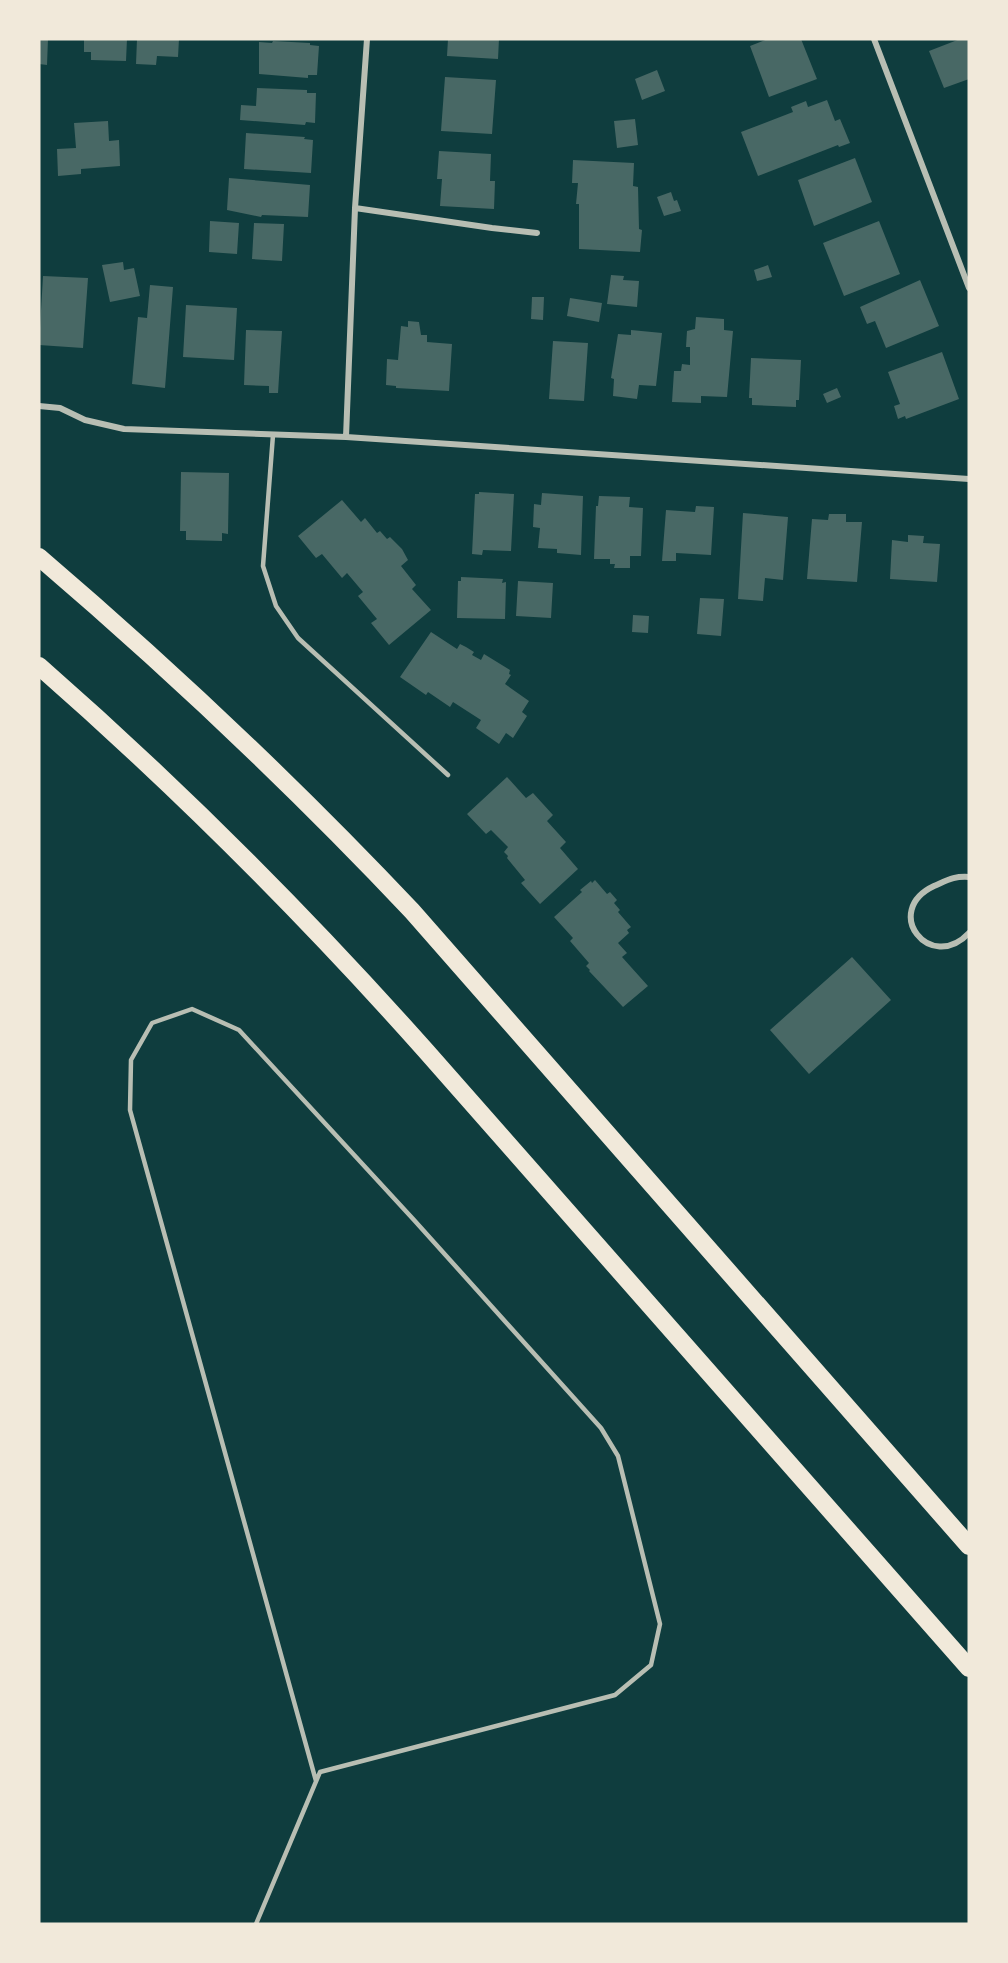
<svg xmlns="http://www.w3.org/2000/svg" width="1008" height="1963" font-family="Cabin,sans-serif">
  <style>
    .building { fill: #486865 }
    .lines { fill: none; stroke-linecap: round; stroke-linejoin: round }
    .service { stroke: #b8beb3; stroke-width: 4.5 }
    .minor { stroke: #b8beb3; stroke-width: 6 }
    .motorway { stroke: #f1e9da; stroke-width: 18 }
  </style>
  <rect width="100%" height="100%" fill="#0f3d3e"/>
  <!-- building -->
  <path class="building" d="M39,39H48L47,65L39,64Z
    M84,39H127L126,61L91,60V52H84Z
    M137,39H179L178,57L157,56L156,65L136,64Z
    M448,39H499L498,59L447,56Z
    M768,39H801L817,79L769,97L750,46Z
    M960,39H969V79L944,88L929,51Z
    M273,41L310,43V45L319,46L317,75H308V78L259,74V42L272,43Z
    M657,70L665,91L642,100L635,79Z
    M445,77L496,80L492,134L441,131Z
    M257,88L307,90V93H316L315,123L306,122L305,125L240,120L241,105L256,106Z
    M827,100L835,121L840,119L850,143L839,147L838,145L758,176L741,132L793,112L791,107L806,101L808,107Z
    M635,119L638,145L617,148L614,121Z
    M108,121L109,141L119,140L120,166L81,169V174L58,176L57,149L76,148L74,123Z
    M246,133L305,137L304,139L313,140L311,173L244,169Z
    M439,151L491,154L490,181H495L494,209L440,206L442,179H437Z
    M855,158L872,202L814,226L798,180Z
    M573,160L634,163L633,186L638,187L639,229L642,230L640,252L579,249V204H576L578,183H572Z
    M229,178L310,185L308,217L262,215L261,217L227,210Z
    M671,192L674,201L677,200L681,211L664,216L657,197Z
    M210,221L239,223L237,254L209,252Z
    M879,221L900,274L844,296L823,243Z
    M254,223L284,224L282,261L252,259Z
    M123,262L124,270L134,268L140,296L110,302L102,265Z
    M768,265L772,277L757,281L754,270Z
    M611,275L624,276L623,280L639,281L637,307L607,304Z
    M43,276L88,278L83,348L39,345Z
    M920,280L939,326L886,348L875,321L867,324L860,307Z
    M150,285L173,287L165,388L132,384L138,317L147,318Z
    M532,297H544L543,320L531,319Z
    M570,298L602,303L599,322L567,316Z
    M186,305L237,308L234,360L183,357Z
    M696,317L724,319V330L733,331L727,397L701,396V403L672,402L674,371H681L682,364L690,365V347H686L687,331L695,329Z
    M408,321L419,322L421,335H427V342L452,344L449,391L396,388V386L386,385L387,359L398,360L401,326L408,327Z
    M246,330L282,331L278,393H269V386L244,385Z
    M631,330L662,333L656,386L639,385L637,399L613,396L614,379L611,378L618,334L631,335Z
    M553,341L588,343L584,401L549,399Z
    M942,352L959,399L906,419L905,416L898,419L894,406L900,404L888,372Z
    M751,358L801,360L799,400H796V407L752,405V398H749Z
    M837,388L841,397L827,403L823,394Z
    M181,472L229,473L228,534L222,533V541L186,540V531H180Z
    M479,492L514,494L511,551L483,550L482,555L472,554L475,494H479Z
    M542,493L583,496L581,555L557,553V549L538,548L540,528L533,527L534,504L541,505Z
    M599,496L630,497L629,507L643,508L641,556H630V568H614L615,564H610V559H594L596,506H598Z
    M342,500L361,522L365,518L377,533L380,531L387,539L390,537L402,549L408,560L401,566L416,585L412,589L431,610L389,645L371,623L377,619L358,596L363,592L347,573L342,578L322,554L316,558L298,536Z
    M696,506L714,507L711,555L676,553V561H662L666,510L695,512Z
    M743,513L788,517L783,580L765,578L763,601L738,599Z
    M829,514H846V522H862L857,582L807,579L812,519L828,520Z
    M908,535L924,536L923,543L940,544L937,582L890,579L892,540L908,542Z
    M461,577L503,579L502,583L506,582L505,619L457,618L458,581H461Z
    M518,581L553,583L551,618L516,616Z
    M700,598L724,599L721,636L697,634Z
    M633,615L649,616L648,633L632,632Z
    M431,632L457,649L460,644L466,647L474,652L472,655L481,660L484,654L510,670L509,674L511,675L505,684L529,701L522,712L527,716L513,738L506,733L499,744L476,728L481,720L453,702L450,707L428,692L426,695L400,677Z
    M507,777L526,798L533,793L553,815L547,821L566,842L560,848L578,869L540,904L521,883L525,880L507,858L508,856L504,852L508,847L491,830L486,834L467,814Z
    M595,880L607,894L610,892L617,900L614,903L620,910L618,912L631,927L627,930L629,933L618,943L627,953L622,957L648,986L623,1007L589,971L590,970L586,966L589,963L570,941L573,938L554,917L582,892L580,890L591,881L592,883Z
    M852,957L891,1000L809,1074L770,1030Z"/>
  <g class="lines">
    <!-- service -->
    <path class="service" d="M273,435L263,566L276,606L298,638L448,775
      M256,1924L320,1772L615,1695L651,1665L660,1624L618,1456L601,1428L414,1220L239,1030L192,1009L152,1023L131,1060L130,1110L316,1781"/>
    <!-- minor -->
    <path class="minor" d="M874,39L969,288
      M355,208L492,228L537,233
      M39,406L60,408L85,420L124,429L346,437L969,479
      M346,437L355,208L367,39
      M969,877C954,876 948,880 934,886C881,911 930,974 969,933"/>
    <!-- motorway -->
    <path class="motorway" d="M39,557C170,669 294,786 412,911L969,1546
      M39,666C176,786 305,915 426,1051L969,1668"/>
  </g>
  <!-- border -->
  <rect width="1008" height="1963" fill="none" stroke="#f1e9da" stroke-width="81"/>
</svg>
